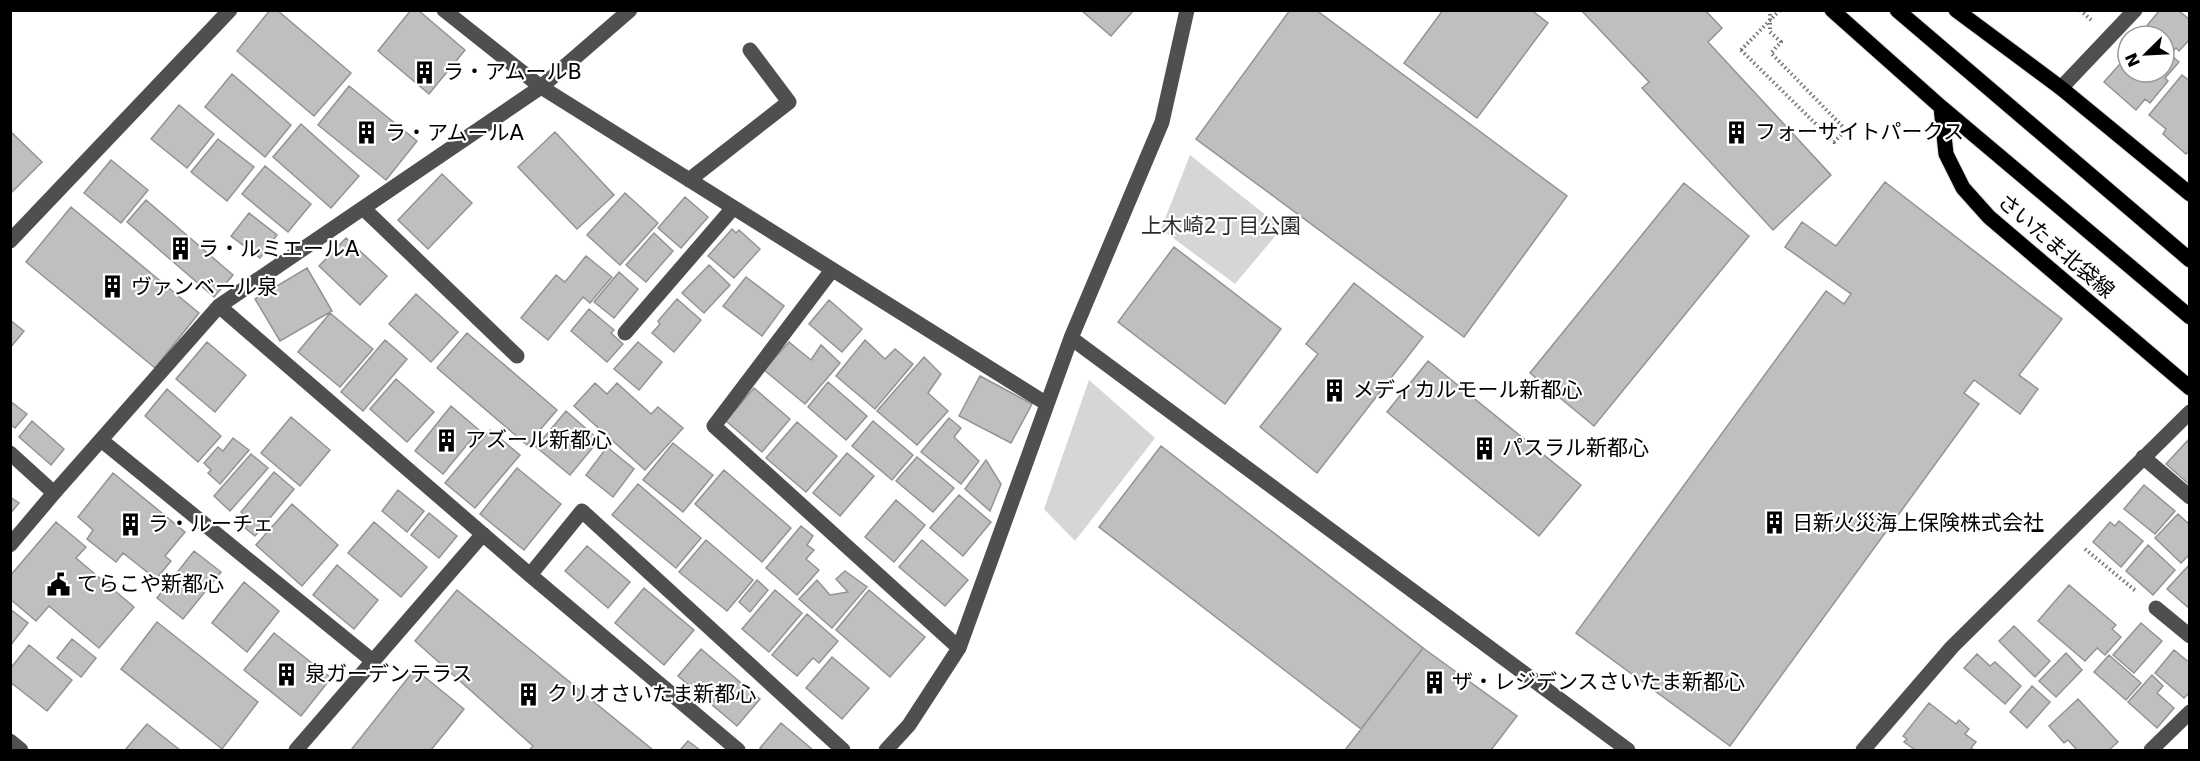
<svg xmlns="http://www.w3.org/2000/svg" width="2200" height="761" font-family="'DejaVu Sans','Noto Sans JP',sans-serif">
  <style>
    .green { fill: #d6d6d6 }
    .building { fill: #bfbfbf; stroke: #939393; stroke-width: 1.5 }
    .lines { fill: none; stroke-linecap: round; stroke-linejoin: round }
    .major-casing { stroke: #dbdbdb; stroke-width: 17 }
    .path { stroke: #717171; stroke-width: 4; stroke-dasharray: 1.5 3; stroke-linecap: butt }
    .minor { stroke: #4f4f4f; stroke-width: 15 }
    .major { stroke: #000; stroke-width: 15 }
    .path-bridge { stroke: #717171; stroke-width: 4; stroke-dasharray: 1.5 3; stroke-linecap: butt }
    .labels { text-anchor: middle; stroke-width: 4.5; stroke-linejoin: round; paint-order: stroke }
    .poi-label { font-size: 21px; fill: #000; stroke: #fff; text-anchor: start }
    .park-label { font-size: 21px; fill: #2d2d2d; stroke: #fff }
    .street-label { font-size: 21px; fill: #000; stroke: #fff }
  </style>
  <rect width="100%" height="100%" fill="#fff"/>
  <!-- green -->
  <path class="green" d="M1190,155L1282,228L1235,284L1161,229Z
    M1089,380L1155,438L1075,541L1044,509Z"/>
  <!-- building -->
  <path class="building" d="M270,10H277L351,73L314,116L237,51Z
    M411,10H418L465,50L429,94L378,51Z
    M1081,10H1134L1111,36Z
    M1290,10H1316L1567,196L1464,337L1196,139Z
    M1443,10H1531L1548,23L1477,118L1404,63Z
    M1581,10H1705L1722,28L1708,42L1831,175L1773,230L1642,88L1649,82Z
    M2160,10H2178L2190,20V39L2179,51L2176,48L2173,51L2164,44V36H2155L2145,28Z
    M2164,49L2179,62L2165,78L2168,81L2150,103L2145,99L2136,110L2104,82L2128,55V72H2164Z
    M232,74L291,125L265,157L205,107Z
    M2182,75L2190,81V150L2186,154L2163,134L2166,129L2149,115Z
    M349,86L417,141L386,180L318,125Z
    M179,105L214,134L187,168L151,139Z
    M301,124L359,176L331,208L273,157Z
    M10,131L42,162L10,194Z
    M555,132L614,195L577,229L518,167Z
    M218,139L254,167L227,201L191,172Z
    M111,160L148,190L121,223L84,193Z
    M265,166L311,204L288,232L242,194Z
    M442,174L472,203L428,249L398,220Z
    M1885,182L2062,319L2019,375L2038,389L2020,414L1974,380L1964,393L1979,404L1730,746L1576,633L1826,291L1844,304L1851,294L1785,247L1802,222L1836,246Z
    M1684,183L1749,236L1594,426L1530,373Z
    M625,193L658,223L620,265L587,235Z
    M685,197L708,217L681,248L658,228Z
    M146,200L233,275L214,297L127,222Z
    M71,207L199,313L155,368L26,262Z
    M249,213L277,235L260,258L231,236Z
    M732,229L736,233L739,230L760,249L734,278L708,256Z
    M654,233L673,251L646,282L626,265Z
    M346,238L387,276L360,305L319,266Z
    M1174,247L1281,329L1225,404L1118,322Z
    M586,256L612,277L590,303L583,297L548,340L521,318L556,275L565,282Z
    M709,265L730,285L704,313L682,293Z
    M307,268L332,311L280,341L255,299Z
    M619,272L638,289L614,318L594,302Z
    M746,277L784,306L762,336L723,306Z
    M1354,283L1423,337L1317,473L1260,427L1318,354L1306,344Z
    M416,294L458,332L431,362L389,324Z
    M677,299L701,320L674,352L652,333L660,324L658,321Z
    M829,300L862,329L842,352L809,324Z
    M589,309L614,330L611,333L623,344L607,362L571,331Z
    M330,313L373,349L340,387L298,352Z
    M10,320L24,331L10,348Z
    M467,333L557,410L527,445L437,368Z
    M385,340L407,359L363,411L341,392Z
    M865,340L885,359L895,349L913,364L875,409L836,376Z
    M207,342L246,375L215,412L176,379Z
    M638,342L662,362L639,390L614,369Z
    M789,342L811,360L821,345L840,363L805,404L764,370Z
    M924,357L941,374L928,393L948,411L917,445L877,411Z
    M1428,361L1581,485L1539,536L1387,412Z
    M980,376L1032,404L1011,443L959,416Z
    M396,379L434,412L407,442L370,409Z
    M828,382L867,416L846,440L808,407Z
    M595,383L607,394L617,383L651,414L658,407L683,428L645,470L574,406Z
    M754,388L790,419L762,452L726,421Z
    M167,389L221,436L198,462L145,416Z
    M10,401L27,414L15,428L10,424Z
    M451,406L479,430L443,474L415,451Z
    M566,411L599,440L570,475L536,447Z
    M291,417L330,450L300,486L261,453Z
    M949,418L961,428L954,437L979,461L961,484L921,452Z
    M32,421L64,449L51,465L19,437Z
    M873,421L913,455L892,480L852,446Z
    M797,422L837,456L806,492L766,458Z
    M490,430L520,455L475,508L445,483Z
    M233,438L249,450L220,484L208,473L211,470L204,463L218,447L223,451Z
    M2190,438V485L2166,464Z
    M673,443L713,475L683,512L643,480Z
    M1161,446L1423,648L1361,729L1099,527Z
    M607,447L634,469L613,497L586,475Z
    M847,453L874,476L840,516L813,493Z
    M251,454L268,468L230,511L214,496Z
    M917,457L954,488L933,512L896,481Z
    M986,460L1001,484L990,511L965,489Z
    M517,468L561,504L524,550L480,514Z
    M724,470L791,528L762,562L695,504Z
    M274,472L294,489L255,536L245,528L251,521L241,512Z
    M113,473L185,532L165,556L171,561L156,579L123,553L116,562L87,539L93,530L78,517Z
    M638,484L701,538L676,568L612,515Z
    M2144,485L2175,511L2155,534L2124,509Z
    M398,490L424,511L407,532L382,511Z
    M959,495L991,522L963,556L930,528Z
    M10,497L19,503L10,514Z
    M896,500L925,525L894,562L865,537Z
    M292,504L338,545L302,586L256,545Z
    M429,513L457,536L439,558L411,535Z
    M2178,514L2190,525V554L2181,563L2155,538Z
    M2119,521L2143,541L2121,567L2093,542L2110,522L2115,526Z
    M56,522L86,547L76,558L134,607L99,648L49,606L36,621L10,599V576Z
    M374,522L427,567L401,597L348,553Z
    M801,526L813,536L807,545L814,550L806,559L819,570L797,595L766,568Z
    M706,540L753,580L727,611L679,572Z
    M922,540L968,580L945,606L899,567Z
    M2148,545L2175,570L2153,595L2126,571Z
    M587,546L630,582L608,608L565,571Z
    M194,551L221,572L183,619L157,598Z
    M2190,564V609L2167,589Z
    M337,565L378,600L354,629L313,595Z
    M845,571L867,587L832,628L799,599L817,580L830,595L848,592L836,579Z
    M757,580L768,590L750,612L739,602Z
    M244,582L279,611L247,652L212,623Z
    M2069,585L2116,625L2112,629L2121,637L2105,655L2097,648L2085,661L2038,621Z
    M644,588L694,630L664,665L615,623Z
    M457,590L653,750H529L533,746L415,641Z
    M775,590L802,613L769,652L742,629Z
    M869,590L925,637L890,677L836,630Z
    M10,609L28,623L10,646Z
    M807,614L838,641L819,663L813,658L797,676L772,655Z
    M157,622L258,702L222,749L121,669Z
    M2141,623L2162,641L2134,673L2113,655Z
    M2014,626L2050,661L2035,677L1999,641Z
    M274,633L331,678L301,716L244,670Z
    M72,639L96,658L81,677L57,658Z
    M29,645L72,680L47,711L10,682V669Z
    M1423,648L1517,716L1491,750H1345Z
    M701,649L760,699L737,726L678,676Z
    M2174,650L2190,663V692L2184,698L2155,673Z
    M2066,653L2082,670L2056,697L2039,681Z
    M1977,654L1990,666L1995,662L2021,686L2005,704L1964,668Z
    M2109,655L2141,683L2126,700L2094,672Z
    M832,657L869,688L842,719L806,688Z
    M415,669L464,709L431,750H351Z
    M2152,675L2163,686L2157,693L2174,708L2157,728L2128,702Z
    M2032,686L2050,702L2027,728L2010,712Z
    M2078,699L2118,742L2109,750H2077L2068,740L2064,743L2049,726Z
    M1929,703L1956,724L1959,720L1969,729L1965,734L1976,742L1971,748L1974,750H1915L1904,742L1907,739L1903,736Z
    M781,723L813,750H763L760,748Z
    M147,724L180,750H125Z
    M688,741L700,750H680Z"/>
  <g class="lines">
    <defs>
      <path id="major" d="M1832,10L1941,107L2190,317
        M1897,10L2190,260
        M1956,10L2061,88L2190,194
        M1941,107L1946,154L1963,188L1989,217L2190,388"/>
    </defs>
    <!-- major casing -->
    <use href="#major" class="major-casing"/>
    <!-- path -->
    <path class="path" d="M2080,10L2091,20
      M1741,50L1834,142L1846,130L1771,53L1781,42L1770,32V12
      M2085,549L2137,592"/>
    <!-- minor -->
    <path class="minor" d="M444,10L541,87L1047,404
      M2061,88L2135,10
      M689,180L789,102L750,50
      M363,208L517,356
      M10,241L230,10
      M832,270L714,426L959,648
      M219,306L530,575L738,750
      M625,333L733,208
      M1071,338L1628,750
      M101,440L374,662
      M10,453L54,493
      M2143,457L2190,497
      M10,545L54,493L219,306L541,87L630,10
      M530,575L582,511L843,750
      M2156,608L2190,636
      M10,741L21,750
      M296,750L483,534
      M886,750L909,725L959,648L1071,338L1162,122L1187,10
      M1863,750L1952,647L2190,412
      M2151,750L2190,712"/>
    <!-- major -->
    <use href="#major" class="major"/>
    <!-- path-bridge -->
    <path class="path-bridge" d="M1741,50L1780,10"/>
  </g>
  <!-- icons -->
  <defs>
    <symbol id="building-bare" viewBox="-9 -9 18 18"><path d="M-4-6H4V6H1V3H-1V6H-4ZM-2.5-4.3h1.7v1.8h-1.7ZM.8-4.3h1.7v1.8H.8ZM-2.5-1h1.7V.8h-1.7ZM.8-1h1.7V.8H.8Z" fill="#000" stroke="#fff" stroke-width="2.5" paint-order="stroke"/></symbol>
    <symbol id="civic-bare" viewBox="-9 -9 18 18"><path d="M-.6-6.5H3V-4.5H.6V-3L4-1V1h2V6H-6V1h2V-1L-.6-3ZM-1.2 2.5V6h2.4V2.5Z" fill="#000" stroke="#fff" stroke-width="2.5" paint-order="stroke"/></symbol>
  </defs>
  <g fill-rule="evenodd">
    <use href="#building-bare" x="408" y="56" width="33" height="33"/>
    <use href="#building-bare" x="1720" y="116" width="33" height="33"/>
    <use href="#building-bare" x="350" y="116" width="33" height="33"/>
    <use href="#building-bare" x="164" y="232" width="33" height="33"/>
    <use href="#building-bare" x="96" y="270" width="33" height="33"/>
    <use href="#building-bare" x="1318" y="374" width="33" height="33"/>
    <use href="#building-bare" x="430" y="424" width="33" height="33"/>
    <use href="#building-bare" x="1468" y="432" width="33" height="33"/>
    <use href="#building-bare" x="1758" y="506" width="33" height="33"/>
    <use href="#building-bare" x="114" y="508" width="33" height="33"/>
    <use href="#civic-bare" x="42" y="568" width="33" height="33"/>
    <use href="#building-bare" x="270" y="658" width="33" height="33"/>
    <use href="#building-bare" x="1418" y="666" width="33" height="33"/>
    <use href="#building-bare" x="512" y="678" width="33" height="33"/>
  </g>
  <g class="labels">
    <!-- poi labels -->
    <g class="poi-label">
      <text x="443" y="79">ラ・アムールB</text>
      <text x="1755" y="139">フォーサイトパークス</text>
      <text x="385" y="140">ラ・アムールA</text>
      <text x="198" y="256">ラ・ルミエールA</text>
      <text x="131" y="294">ヴァンベール泉</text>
      <text x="1353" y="397">メディカルモール新都心</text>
      <text x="465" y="447">アズール新都心</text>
      <text x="1502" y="455">パスラル新都心</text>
      <text x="1792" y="530">日新火災海上保険株式会社</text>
      <text x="148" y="531">ラ・ルーチェ</text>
      <text x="77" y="591">てらこや新都心</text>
      <text x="305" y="681">泉ガーデンテラス</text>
      <text x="1452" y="689">ザ・レジデンスさいたま新都心</text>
      <text x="547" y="701">クリオさいたま新都心</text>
    </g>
    <!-- park labels -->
    <g class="park-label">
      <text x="1221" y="233">上木崎2丁目公園</text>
    </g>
    <!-- street labels -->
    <g class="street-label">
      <text transform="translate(2056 246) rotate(41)" y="7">さいたま北袋線</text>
    </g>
  </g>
  <!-- border -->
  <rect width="2200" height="761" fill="none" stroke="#000000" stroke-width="24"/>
  <!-- north arrow -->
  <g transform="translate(2146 54) rotate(246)"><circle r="28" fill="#ffffff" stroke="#999999" stroke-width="1.5"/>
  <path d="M0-4.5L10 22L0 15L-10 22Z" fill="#000000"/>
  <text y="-9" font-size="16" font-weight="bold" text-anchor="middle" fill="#000000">N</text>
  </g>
</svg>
